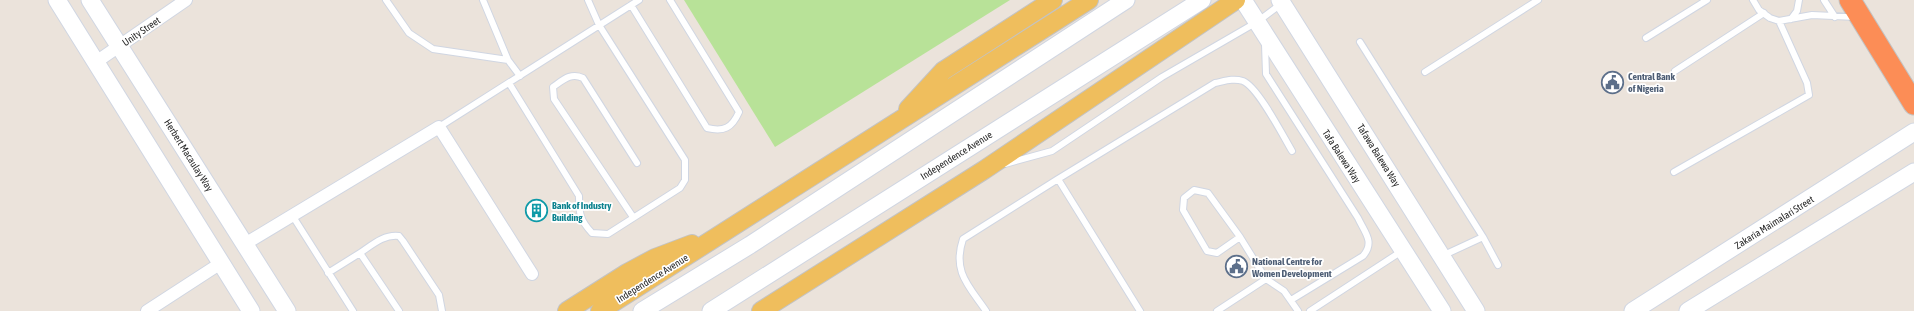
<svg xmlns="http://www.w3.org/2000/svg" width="1914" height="311" font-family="'Asap Condensed',sans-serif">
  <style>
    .green { fill: #b8e298 }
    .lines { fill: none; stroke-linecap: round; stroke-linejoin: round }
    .lane-casing { stroke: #d0d6e2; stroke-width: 8 }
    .street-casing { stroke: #d0d6e2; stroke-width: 14 }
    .secondary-casing { stroke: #d0d6e2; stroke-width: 19 }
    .primary-casing { stroke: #c3c3c3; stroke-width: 20 }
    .highway-casing { stroke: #c3c3c3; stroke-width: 23 }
    .lane { stroke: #fff; stroke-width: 6 }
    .street { stroke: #fff; stroke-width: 12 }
    .secondary { stroke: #fff; stroke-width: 17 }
    .primary { stroke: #efbe5d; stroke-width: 18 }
    .highway { stroke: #fc8d56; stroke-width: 21 }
    .labels { text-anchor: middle; stroke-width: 3.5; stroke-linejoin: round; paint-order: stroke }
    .street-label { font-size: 10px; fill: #292929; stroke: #fff }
    .service-label { font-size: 10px; font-weight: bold; fill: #4e5e75; stroke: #fff; text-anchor: start }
    .culture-label { font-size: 10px; font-weight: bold; fill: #0d838f; stroke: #fff; text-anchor: start }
  </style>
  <rect width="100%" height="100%" fill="#ebe3db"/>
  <!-- green -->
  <path class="green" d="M684,0H1010L775,147Z"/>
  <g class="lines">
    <defs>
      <path id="lane" d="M386,0L409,33L433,49L508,60L520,76
        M483,0L508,60
        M1753,0L1759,10L1770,18L1779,21L1812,15L1855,17
        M1824,0L1835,17
        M631,5L707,128C724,132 732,128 739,112L670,0
        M1791,19L1797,11L1799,0
        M1646,38L1707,0
        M1360,42L1483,237L1498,265
        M1265,44L1266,74L1358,218C1365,233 1375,242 1363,256L1291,300
        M1675,71L1764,13
        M1425,72L1538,0
        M509,83L579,196C579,214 580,220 592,233L608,234L680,188L685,180V160L599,25L588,0
        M439,127L639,0
        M1005,164L1052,151L1162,77L1257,22L1281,4
        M1674,172L1809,95L1807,83L1779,21
        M1058,179L1215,83C1225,81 1233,78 1243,81C1258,87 1283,136 1292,151
        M292,215L353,311
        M633,217L554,99L553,87C563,80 571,72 583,78L637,163
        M1240,237L1217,253L1207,251L1183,210L1184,198L1194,190L1208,193L1240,237L1266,279L1284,291L1298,311
        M1442,256L1483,237
        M328,273L360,253
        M399,311L360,253C372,245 384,234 399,236L403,241L439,295L442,311
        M986,311C969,286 952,272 963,239L1058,179L1140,311
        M1217,311L1266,279
        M1310,311L1402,251"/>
      <path id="street" d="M96,62L186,0
        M245,244L439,127L532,274
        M147,311L221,263"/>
      <path id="secondary" d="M57,0L251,311
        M90,0L287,311
        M1243,0L1442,311
        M1280,0L1476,311
        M642,311L750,245L1126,0
        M711,311L1202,0
        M1633,311L1914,132
        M1688,311L1914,172"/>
      <path id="primary" d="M908,109L943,71L1053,0
        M567,311L627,273L655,258L692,244
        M600,311L1089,0
        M761,311L984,170L1236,0"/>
      <path id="highway" d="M1850,0L1914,104"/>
    </defs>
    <!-- lane casing -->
    <use href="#lane" class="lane-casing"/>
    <!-- street casing -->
    <use href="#street" class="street-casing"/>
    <!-- secondary casing -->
    <use href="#secondary" class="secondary-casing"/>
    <!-- primary casing -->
    <use href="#primary" class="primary-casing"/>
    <!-- highway casing -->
    <use href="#highway" class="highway-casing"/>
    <!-- lane -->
    <use href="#lane" class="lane"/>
    <!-- street -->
    <use href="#street" class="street"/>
    <!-- secondary -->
    <use href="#secondary" class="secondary"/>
    <!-- primary -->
    <use href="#primary" class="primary"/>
    <!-- highway -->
    <use href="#highway" class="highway"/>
  </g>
  <!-- icons -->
  <defs>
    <symbol id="civic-ring" viewBox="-11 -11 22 22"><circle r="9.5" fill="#fff" stroke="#5c6f8a" stroke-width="1.5"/><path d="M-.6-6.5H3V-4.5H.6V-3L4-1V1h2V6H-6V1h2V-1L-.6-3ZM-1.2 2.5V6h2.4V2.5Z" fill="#5c6f8a"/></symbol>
    <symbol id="building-ring" viewBox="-11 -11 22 22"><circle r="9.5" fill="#fff" stroke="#0f9aa8" stroke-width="1.5"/><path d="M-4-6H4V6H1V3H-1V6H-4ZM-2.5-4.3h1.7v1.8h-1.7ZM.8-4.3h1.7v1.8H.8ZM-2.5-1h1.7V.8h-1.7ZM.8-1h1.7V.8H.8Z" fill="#0f9aa8"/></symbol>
  </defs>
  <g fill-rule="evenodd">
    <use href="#civic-ring" x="1600" y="70" width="25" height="25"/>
    <use href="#building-ring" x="524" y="198" width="25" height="25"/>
    <use href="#civic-ring" x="1224" y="254" width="25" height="25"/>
  </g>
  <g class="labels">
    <!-- street labels -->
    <g class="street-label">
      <text transform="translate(141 31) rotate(-34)" y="4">Unity Street</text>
      <text transform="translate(189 155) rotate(58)" y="4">Herbert Macaulay Way</text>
      <text transform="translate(956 155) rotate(-32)" y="4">Independence Avenue</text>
      <text transform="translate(1379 155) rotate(58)" y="4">Tafawa Balewa Way</text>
      <text transform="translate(1342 156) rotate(57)" y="4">Tafa Balewa Way</text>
      <text transform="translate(1774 222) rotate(-32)" y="4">Zakaria Maimalari Street</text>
      <text transform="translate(652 278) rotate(-32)" y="4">Independence Avenue</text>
    </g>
    <!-- service labels -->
    <g class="service-label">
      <text x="1628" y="80">Central Bank<tspan x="1628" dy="12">of Nigeria</tspan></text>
      <text x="1252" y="265">National Centre for<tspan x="1252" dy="12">Women Development</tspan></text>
    </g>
    <!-- culture labels -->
    <g class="culture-label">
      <text x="552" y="209">Bank of Industry<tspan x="552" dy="12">Building</tspan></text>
    </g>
  </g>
</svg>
